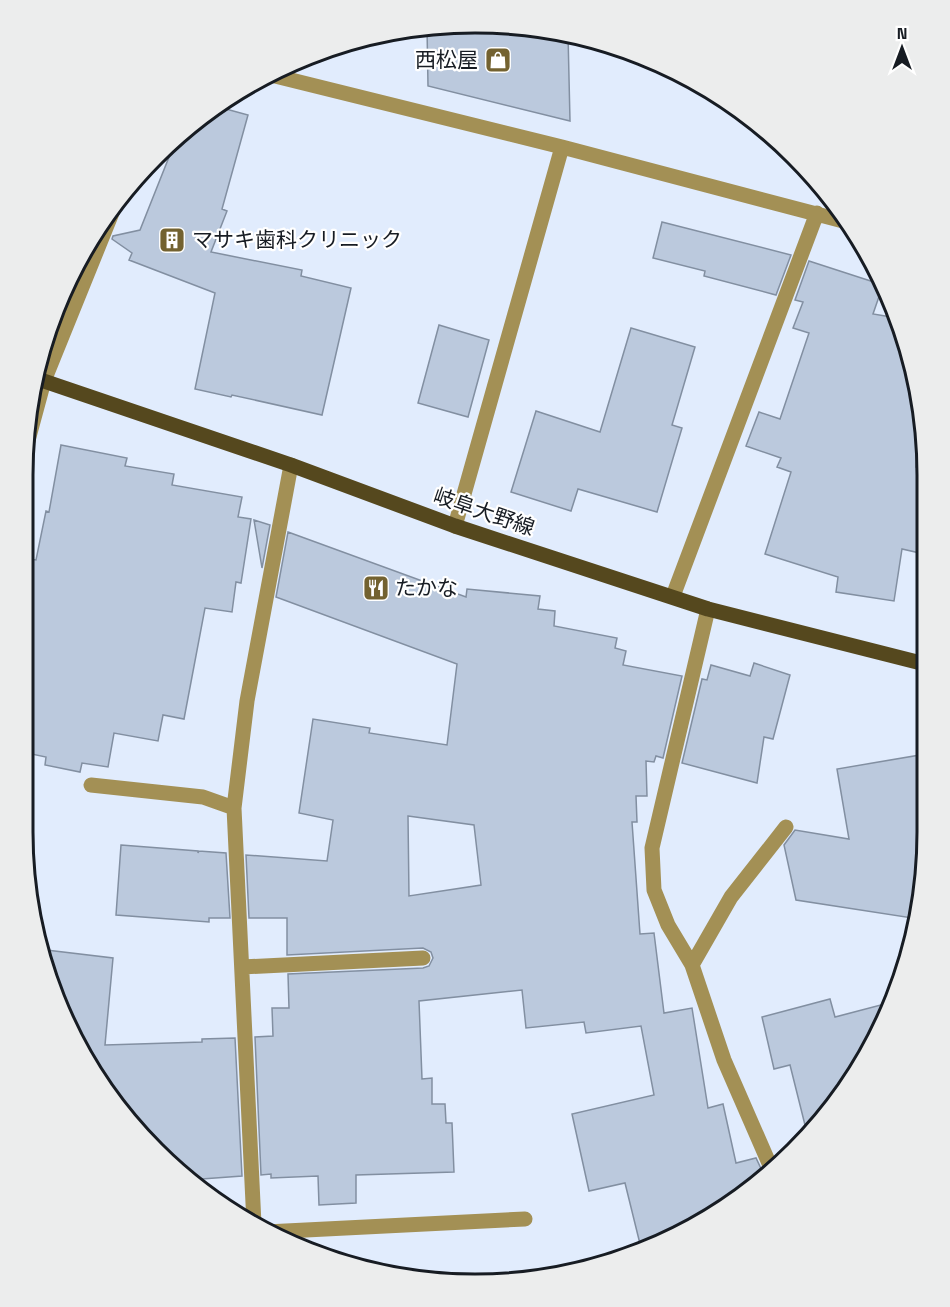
<svg xmlns="http://www.w3.org/2000/svg" width="950" height="1307" font-family="'Space Grotesk','Noto Sans JP',sans-serif">
  <style>
    .building { fill: #bbc9dd; stroke: #828fa1; stroke-width: 1.5; fill-rule: evenodd }
    .lines { fill: none; stroke-linecap: round; stroke-linejoin: round }
    .minor { stroke: #a39055; stroke-width: 15 }
    .tertiary { stroke: #a39055; stroke-width: 15 }
    .primary { stroke: #55481e; stroke-width: 15 }
    .labels { text-anchor: middle; stroke-width: 4.5; stroke-linejoin: round; paint-order: stroke }
    .poi-label { font-size: 21px; fill: #171c23; stroke: #fff; text-anchor: start }
    .street-label { font-size: 21px; fill: #171c23; stroke: #fff }
    .rim { fill: none; stroke: #171c23; stroke-width: 3 }
  </style>
  <rect width="100%" height="100%" fill="#e1ecfd"/>
  <!-- building -->
  <path class="building" d="M445,23L534,26L568,34L570,121L428,86L427,27Z
    M215,106L248,115L222,209L227,211L211,252L302,270L301,276L351,288L322,415L232,395L231,397L195,389L215,293L129,260L132,253L112,239L113,236L140,230L175,142L199,116Z
    M662,222L791,255L776,295L704,276L705,271L653,258Z
    M809,261L883,285L873,314L897,318L923,415L916,467L924,468V554L902,549L894,601L836,592L838,577L765,554L791,472L777,467L781,458L746,446L759,412L780,419L809,333L793,328L803,302L795,300Z
    M439,325L489,340L468,417L418,403Z
    M631,328L695,347L672,425L682,428L657,512L578,489L571,511L511,492L536,411L600,432Z
    M61,445L127,458L125,466L174,474L172,485L242,497L238,517L251,519L241,583L236,582L232,612L205,608L184,719L163,715L158,741L114,733L108,767L82,763L80,772L45,765L46,757L22,752V558L36,560L46,511L49,512Z
    M254,520L270,525L262,568Z
    M288,532L466,597L467,589L540,596L538,609L555,611L554,626L617,638L615,648L626,651L623,665L682,676L663,758L656,756L654,762L646,761L647,796H636L637,822H632L640,934L654,933L664,1013L692,1008L708,1108L723,1104L736,1163L756,1158L765,1177L751,1191L648,1250L642,1252L625,1183L589,1191L572,1114L654,1095L641,1026L586,1033L584,1022L526,1028L522,990L419,1001L422,1079L432,1078V1104H445L446,1123H452L454,1172L356,1175V1203L319,1205L318,1176L271,1178V1174L261,1175L255,1037L273,1036L272,1008H289L288,974L423,968L429,966L433,958L431,952L423,948L287,955V918H249L246,855L327,861L333,820L299,813L313,719L370,728L369,733L447,745L457,664L276,597ZM408,816L474,825L481,885L409,896Z
    M754,663L790,675L773,739L764,737L757,783L682,763L702,679L707,680L711,665L750,676Z
    M926,754V823L912,918L796,900L784,845L795,830L849,839L837,769Z
    M121,845L198,851V853L199,851L226,853L230,918H209V922L116,915Z
    M38,949L113,958L105,1045L202,1042V1039L235,1038L242,1176L188,1180L177,1172L99,1083Z
    M830,999L835,1017L892,1002L881,1032L815,1130L808,1137L790,1065L774,1069L762,1017Z"/>
  <g class="lines">
    <!-- minor -->
    <path class="minor" d="M267,74L562,147L847,222
      M27,444L44,381
      M455,526L562,147
      M673,596L817,213
      M708,609L652,848L654,890L668,925L692,965L724,1060L772,1170
      M91,785L203,797L234,808
      M692,965L731,897L786,827
      M242,967L423,958
      M254,1224L234,808L247,701L291,465
      M266,1232L525,1219"/>
    <!-- tertiary -->
    <path class="tertiary" d="M44,381L114,208"/>
    <!-- primary -->
    <path class="primary" d="M35,378L291,465L455,526L708,609L925,664"/>
  </g>
  <!-- icons -->
  <defs>
    <symbol id="shop-square" viewBox="-11 -11 22 22"><rect x="-9" y="-9" width="18" height="18" rx="4" fill="#736230" stroke="#fff"/><path d="M-5-2.5h2.3a2.7 3.5 0 0 1 5.4 0H5L5.5 6h-11ZM-1.5-2.5h3a1.5 2.3 0 0 0-3 0Z" fill="#fff"/></symbol>
    <symbol id="building-square" viewBox="-11 -11 22 22"><rect x="-9" y="-9" width="18" height="18" rx="4" fill="#736230" stroke="#fff"/><path d="M-4-6H4V6H1V3H-1V6H-4ZM-2.5-4.3h1.7v1.8h-1.7ZM.8-4.3h1.7v1.8H.8ZM-2.5-1h1.7V.8h-1.7ZM.8-1h1.7V.8H.8Z" fill="#fff"/></symbol>
    <symbol id="restaurant-square" viewBox="-11 -11 22 22"><rect x="-9" y="-9" width="18" height="18" rx="4" fill="#736230" stroke="#fff"/><path d="M-5-6h1v4h1v-4h1v4h1v-4h1v5L-1.5 .5V6h-2V.5L-5-1ZM5-6V6H3V1.5H1.5Q1.5-4 5-6Z" fill="#fff"/></symbol>
  </defs>
  <g fill-rule="evenodd">
    <use href="#shop-square" x="483" y="45" width="30" height="30"/>
    <use href="#building-square" x="157" y="225" width="30" height="30"/>
    <use href="#restaurant-square" x="361" y="573" width="30" height="30"/>
  </g>
  <g class="labels">
    <!-- poi labels -->
    <g class="poi-label">
      <text x="478" y="67" text-anchor="end">西松屋</text>
      <text x="192" y="247">マサキ歯科クリニック</text>
      <text x="395" y="595">たかな</text>
    </g>
    <!-- street labels -->
    <g class="street-label">
      <text transform="translate(484 512) rotate(19)" y="7">岐阜大野線</text>
    </g>
  </g>
  <!-- crop -->
  <path d="M0 0H950V1307H0ZM475 33H475A442 442 0 0 1 917 475V832A442 442 0 0 1 475 1274H475A442 442 0 0 1 33 832V475A442 442 0 0 1 475 33Z" fill="#eceded" fill-rule="evenodd"/>
  <path class="rim" d="M475 33H475A442 442 0 0 1 917 475V832A442 442 0 0 1 475 1274H475A442 442 0 0 1 33 832V475A442 442 0 0 1 475 33Z"/>
  <!-- north arrow -->
  <g transform="translate(902 48)" stroke="#ffffff" stroke-width="4.5" paint-order="stroke">
  <path d="M0-4.5L10 22L0 15L-10 22Z" fill="#171c23"/>
  <text y="-9" font-size="16" font-weight="bold" text-anchor="middle" fill="#171c23">N</text>
  </g>
</svg>
